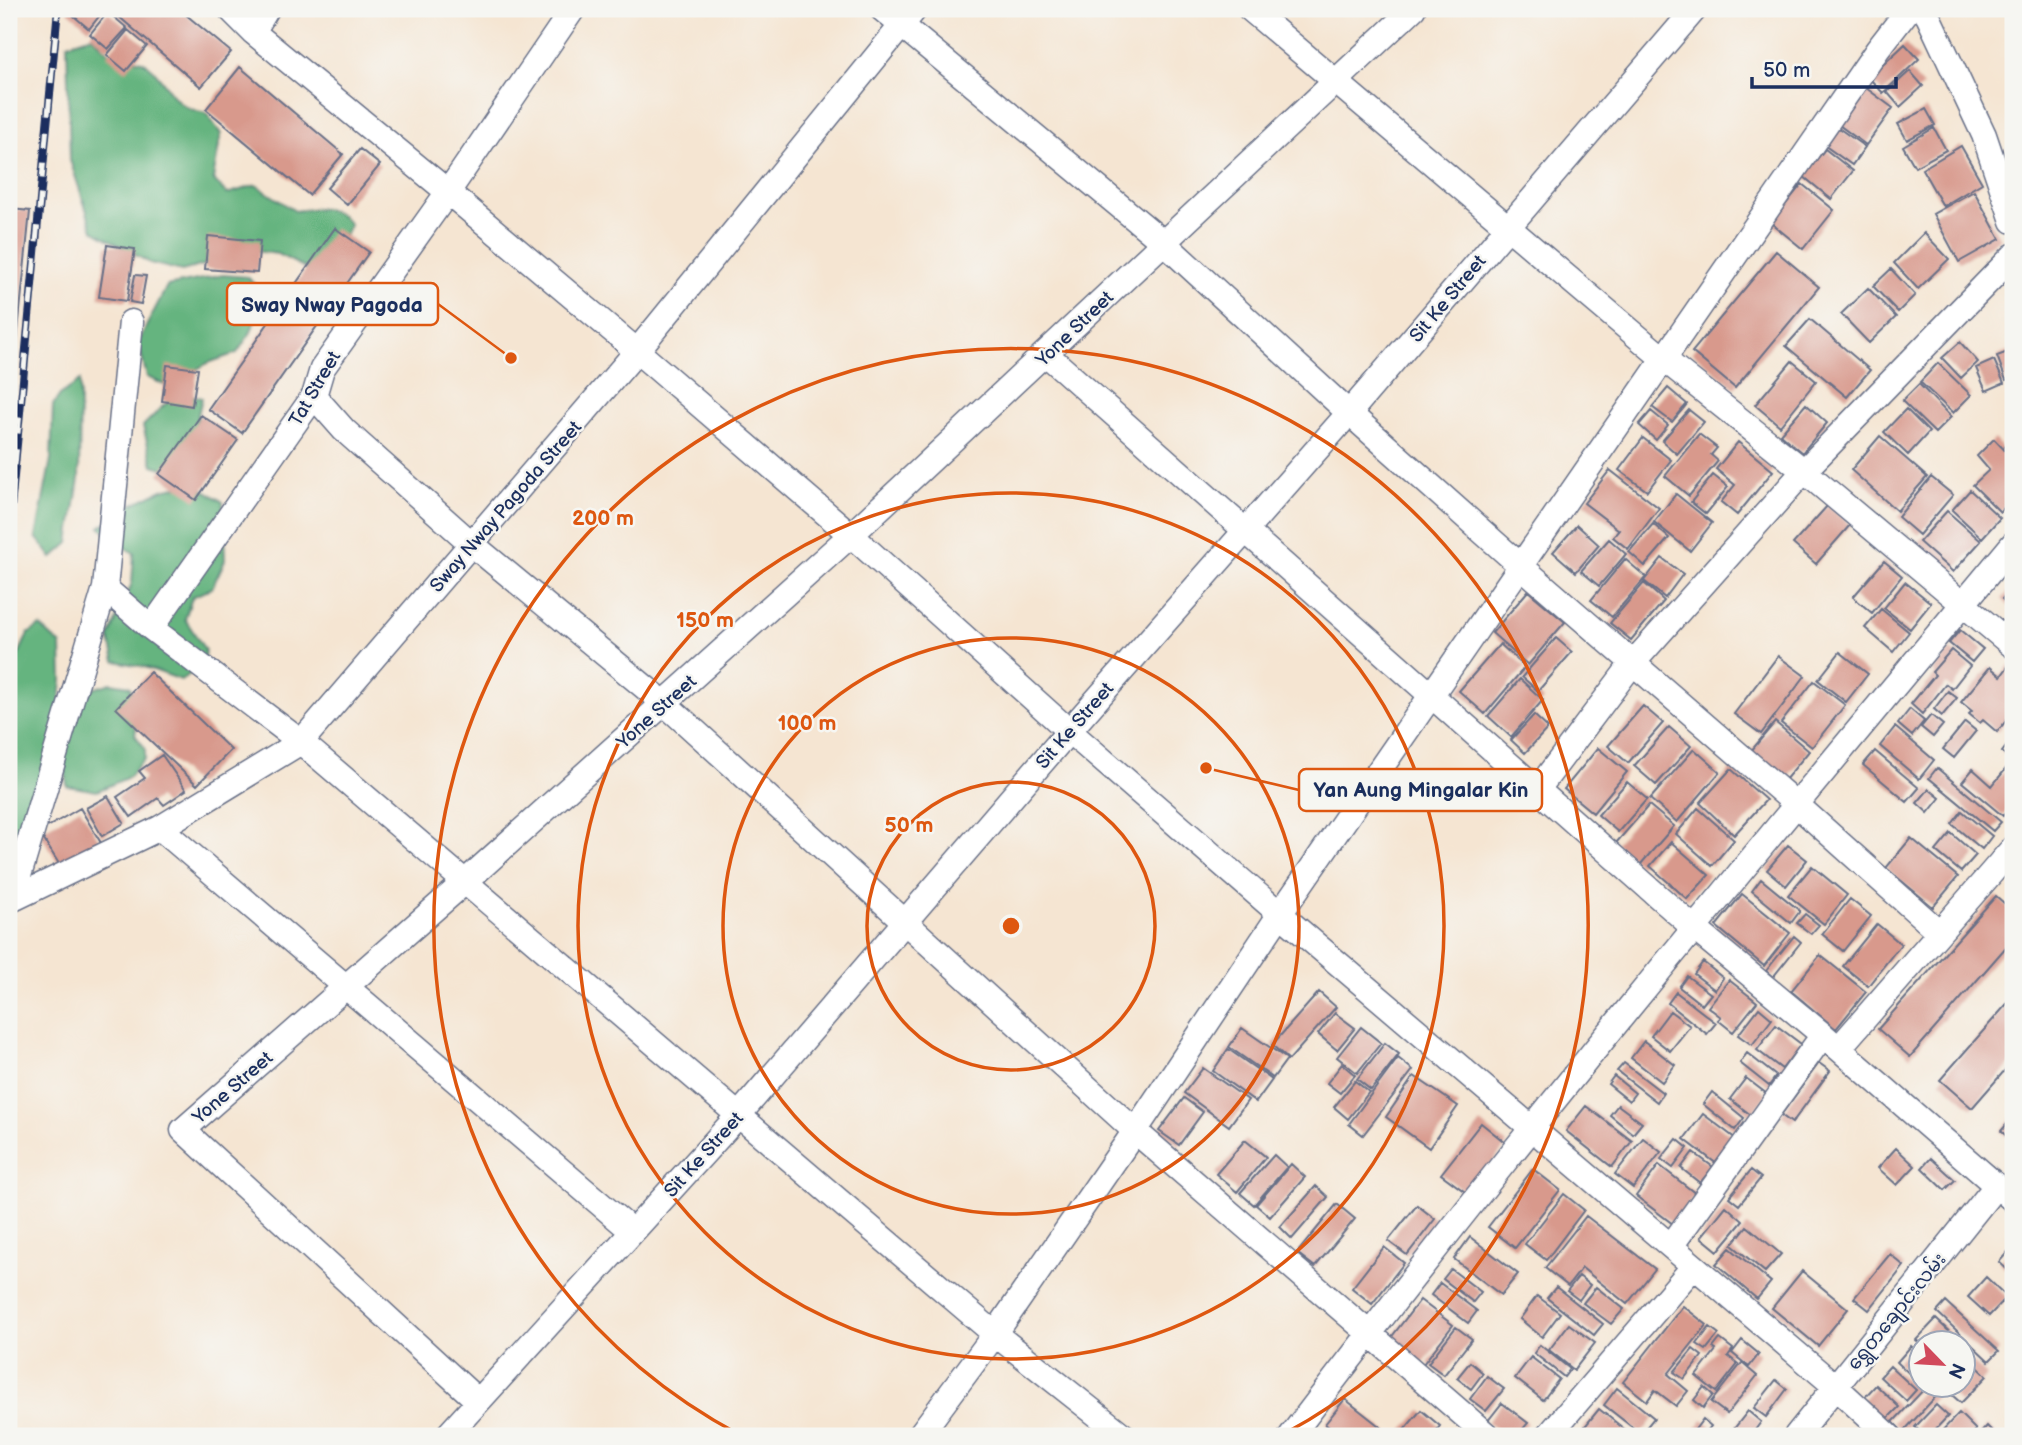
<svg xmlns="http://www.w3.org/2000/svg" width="2022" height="1445" font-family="'Balsamiq Sans','Noto Sans Myanmar',sans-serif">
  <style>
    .forest { fill: #65b47f; stroke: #40726e; stroke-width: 2 }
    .building { fill: #d8998c }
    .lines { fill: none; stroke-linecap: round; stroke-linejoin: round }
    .minor-casing { stroke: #676f87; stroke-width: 27 }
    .minor { stroke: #fff; stroke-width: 24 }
    .rail-casing { stroke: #1b2f5e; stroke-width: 8 }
    .rail { stroke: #f6f6f2; stroke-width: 5; stroke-dasharray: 16; stroke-linecap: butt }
    .ring { fill: none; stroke: #de5710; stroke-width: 3.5 }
    .labels { text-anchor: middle; stroke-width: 5; stroke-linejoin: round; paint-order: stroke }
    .street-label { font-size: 19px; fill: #1b2f5e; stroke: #f6f6f2 }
    .centre { fill: #de5710; stroke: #f6f6f2; stroke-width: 3.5 }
    .ring-label { font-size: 21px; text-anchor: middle; font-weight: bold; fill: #de5710; stroke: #f6f6f2; stroke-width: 5; stroke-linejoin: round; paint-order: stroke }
    .leader { fill: none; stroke: #de5710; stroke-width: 2.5 }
    .callout-dot { fill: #de5710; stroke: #f6f6f2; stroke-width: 2.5 }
    .callout { fill: #f6f6f2; stroke: #de5710; stroke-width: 2.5 }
    .callout-label { font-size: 21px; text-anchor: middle; font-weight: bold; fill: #1b2f5e }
  </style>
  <rect width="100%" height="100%" fill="#f6f6f2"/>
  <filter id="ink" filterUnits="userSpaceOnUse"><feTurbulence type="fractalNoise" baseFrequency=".0143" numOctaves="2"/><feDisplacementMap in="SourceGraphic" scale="14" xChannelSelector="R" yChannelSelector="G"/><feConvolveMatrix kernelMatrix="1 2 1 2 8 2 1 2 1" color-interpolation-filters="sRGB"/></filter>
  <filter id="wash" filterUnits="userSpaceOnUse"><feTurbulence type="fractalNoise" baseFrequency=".00686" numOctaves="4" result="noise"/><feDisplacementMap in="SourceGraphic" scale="28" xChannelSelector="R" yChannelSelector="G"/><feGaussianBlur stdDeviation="1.57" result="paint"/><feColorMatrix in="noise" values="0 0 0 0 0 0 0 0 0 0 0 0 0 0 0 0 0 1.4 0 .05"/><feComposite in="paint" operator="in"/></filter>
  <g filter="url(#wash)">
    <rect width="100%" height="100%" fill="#f5e5d2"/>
    <!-- forest -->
    <path class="forest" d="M92,36C99,42 108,54 117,58C126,61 136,57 144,62C171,81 166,106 206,113L221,134L213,179L227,194L256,185L295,211C319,207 333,205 350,224L341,246L309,270L278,254L255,251L182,271L150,263L93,230L70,160L67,44Z
      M223,275L248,277L263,295L251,332L237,353L208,363L167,386L147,377L138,342L167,286Z
      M80,381L79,479L69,543L52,558L36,537L51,459L53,405L60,395Z
      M182,393L202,398L194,432L176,472L153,465L143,426L164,405Z
      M189,484L208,492L223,502L225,560L212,588L192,597L185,619L205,650V664L181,680L145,667L115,661L109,637L132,583L134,553L116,543L100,527L133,504L162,490Z
      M40,626L61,645L62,680L60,702L29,855L10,847L12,744L17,658L28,634Z
      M111,683L129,686L140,704L135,735L145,748V758L129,777L97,791L67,786L64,754L86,691Z"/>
    <g id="blocks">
      <!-- building -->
      <path class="building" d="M70,9H102L104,10L89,29L68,11Z
        M110,9H179L231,52L201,87Z
        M108,12L127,28L108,49L90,34Z
        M128,30L147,46L126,71L107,55Z
        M1905,44L1919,59L1883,93L1869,78Z
        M240,67L343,154L309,195L206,109Z
        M1910,71L1923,86L1900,107L1887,92Z
        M1866,88L1893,108L1866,145L1839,125Z
        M1926,109L1935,125L1907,140L1898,124Z
        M1837,127L1865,147L1852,165L1824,145Z
        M1934,128L1946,150L1915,167L1903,146Z
        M1961,146L1982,183L1943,206L1922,169Z
        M360,149L380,165L347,205L327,188Z
        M1825,149L1853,171L1831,199L1803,176Z
        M1802,184L1834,210L1803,249L1771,223Z
        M1974,191L2000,239L1959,262L1933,214Z
        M11,209L30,211L16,351L9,350Z
        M335,228L369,252L242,433L208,409Z
        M1924,233L1949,259L1918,289L1894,263Z
        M208,236L260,241L257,273L205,269Z
        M107,245L135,249L127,301L99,297Z
        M1776,251L1819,287L1735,388L1692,352Z
        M1891,269L1915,295L1898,312L1873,286Z
        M135,275L146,276L141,304L130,302Z
        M1868,288L1896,317L1869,343L1841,314Z
        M1810,319L1870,370L1847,397L1786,346Z
        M1960,342L1978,362L1961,378L1942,358Z
        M2013,350V378L2006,380L1997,356Z
        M1994,360L2004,383L1986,391L1976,368Z
        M1792,361L1816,381L1780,426L1755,405Z
        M1938,363L1971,395L1953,413L1920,382Z
        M167,365L198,369L192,406L162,401Z
        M1919,384L1951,417L1935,433L1902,401Z
        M1668,388L1687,404L1672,422L1652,407Z
        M1806,404L1827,423L1802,453L1780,434Z
        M1906,409L1929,432L1908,455L1884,432Z
        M1689,410L1704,422L1677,454L1662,441Z
        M1651,411L1668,425L1656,440L1639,425Z
        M201,415L238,440L196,500L159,474Z
        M1699,434L1717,448L1711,455L1718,461L1689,496L1665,476Z
        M1880,436L1927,477L1897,511L1851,470Z
        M1643,438L1671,460L1647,491L1619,470Z
        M2013,438V455L2005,447Z
        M1994,439L2013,459V499L2000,512L1973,485L1989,470L1977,456Z
        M1738,442L1773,471L1737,515L1721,502L1735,485L1716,469Z
        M1610,470L1659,508L1628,549L1613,537L1619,530L1584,503Z
        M1713,475L1728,487L1706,514L1691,502Z
        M1931,477L1953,495L1919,535L1898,517Z
        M1970,490L2000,518L1982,538L1952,510Z
        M1676,494L1712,523L1690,551L1654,522Z
        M1828,505L1850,525L1816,564L1793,544Z
        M1947,511L1981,541L1953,572L1919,542Z
        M1653,524L1669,538L1645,566L1629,552Z
        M1577,525L1599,545L1576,572L1553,552Z
        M1609,539L1626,554L1599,586L1581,571Z
        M1662,558L1683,574L1665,598L1644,581Z
        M1625,559L1646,577L1612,617L1591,600Z
        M1884,561L1902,576L1872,613L1853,597Z
        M1905,582L1931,603L1910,629L1884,608Z
        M1644,583L1664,601L1631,640L1610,623Z
        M2013,586V610L2002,599Z
        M1528,591L1565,622L1528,665L1492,633Z
        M1881,609L1909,632L1893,652L1865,628Z
        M1960,630L1983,649L1972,662L1949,643Z
        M1556,638L1572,652L1538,691L1522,677Z
        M1500,644L1525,667L1485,714L1459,691Z
        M1951,650L1970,666L1952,689L1946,684L1922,714L1911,704L1935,675L1932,672Z
        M1840,652L1868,674L1846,702L1818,680Z
        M1778,656L1805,676L1761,734L1734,714Z
        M2010,664L2013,667V712L1997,732L1983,720L1980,723L1969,714L1972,711L1961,702L1990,667L2001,676Z
        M150,672L231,750L197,785L116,708Z
        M1520,679L1543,700L1511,737L1488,716Z
        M1814,681L1845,705L1812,747L1781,723Z
        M1948,691L1957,698L1942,716L1934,709Z
        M1643,706L1663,723L1628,763L1608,746Z
        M1910,709L1924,721L1912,736L1898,724Z
        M1534,715L1548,728L1525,753L1511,740Z
        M1931,715L1943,725L1933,737L1921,727Z
        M1775,722L1809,751L1785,780L1751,751Z
        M1965,722L1976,731L1954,758L1943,749Z
        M1669,727L1691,746L1656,785L1634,766Z
        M1895,727L1934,760L1919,779L1880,746Z
        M2013,738V761L2002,752Z
        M1598,748L1627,772L1593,813L1564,789Z
        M1694,749L1720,772L1677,822L1650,799Z
        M1875,751L1919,788L1907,802L1863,765Z
        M162,755L186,790L164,805L158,798L131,817L117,797L145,778L139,771Z
        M2009,765L2013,768V804L2003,816L1962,782L1973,769L1992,786Z
        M1937,768L2001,822L1993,831L1929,778Z
        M1731,769L1766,800L1734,835L1700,803Z
        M1627,782L1647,799L1618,832L1598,815Z
        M1929,789L1940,798L1928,813L1917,803Z
        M108,796L124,823L102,836L86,808Z
        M1649,805L1674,826L1640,865L1616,843Z
        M80,808L101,843L61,867L39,832Z
        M1698,808L1734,840L1712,866L1676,834Z
        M1962,811L1992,836L1982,849L1952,824Z
        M1951,833L1976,855L1961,872L1936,851Z
        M1911,838L1958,877L1933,907L1886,868Z
        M1671,842L1709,875L1687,899L1650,866Z
        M1788,845L1807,860L1786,886L1767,870Z
        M1812,866L1847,895L1824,924L1788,895Z
        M1761,879L1800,911L1791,923L1752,891Z
        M1742,894L1790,933L1764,966L1716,926Z
        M1996,896L2013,911V939L1910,1057L1878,1029Z
        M1850,899L1871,916L1843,951L1822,934Z
        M1805,914L1819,925L1811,934L1797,923Z
        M1877,924L1901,944L1868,986L1843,966Z
        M1794,936L1801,942L1773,977L1766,971Z
        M1820,955L1866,992L1836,1029L1791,991Z
        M1703,962L1723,978L1715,990L1694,974Z
        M1687,976L1711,994L1702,1005L1679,987Z
        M1729,980L1757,1002L1733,1032L1718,1020L1721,1017L1708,1007Z
        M1319,992L1336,1007L1289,1060L1272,1045Z
        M1676,992L1716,1023L1707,1034L1668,1003Z
        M2013,997V1061L1972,1108L1940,1080Z
        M1759,1008L1772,1019L1752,1045L1738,1035Z
        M1670,1011L1690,1026L1670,1051L1651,1036Z
        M1335,1013L1355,1028L1337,1050L1318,1034Z
        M1776,1025L1801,1044L1782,1069L1757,1050Z
        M1361,1027L1381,1043L1357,1073L1337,1057Z
        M1242,1028L1287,1059L1273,1078L1229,1047Z
        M1644,1041L1675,1065L1662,1082L1631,1058Z
        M1385,1043L1399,1054L1371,1090L1357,1079Z
        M1228,1049L1272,1080L1256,1102L1213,1071Z
        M1747,1053L1776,1076L1769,1086L1740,1063Z
        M1398,1058L1413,1070L1363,1135L1349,1124Z
        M1624,1063L1663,1093L1657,1102L1617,1071Z
        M1819,1063L1830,1071L1792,1123L1781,1115Z
        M1342,1064L1355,1075L1340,1093L1327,1083Z
        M1203,1068L1248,1100L1229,1126L1184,1093Z
        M1414,1076L1458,1106L1429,1148L1386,1117Z
        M1614,1076L1635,1093L1629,1101L1608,1084Z
        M1746,1078L1767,1094L1751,1115L1730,1099Z
        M1355,1081L1369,1092L1348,1119L1334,1107Z
        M1712,1092L1744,1118L1735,1130L1703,1104Z
        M1184,1098L1203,1112L1179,1145L1159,1131Z
        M1618,1105L1642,1123L1633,1134L1610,1115Z
        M1586,1106L1632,1141L1612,1167L1566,1131Z
        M1703,1114L1736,1139L1717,1164L1684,1139Z
        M2013,1117V1142L2001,1131Z
        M1481,1123L1507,1144L1468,1194L1441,1174Z
        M1643,1138L1661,1152L1633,1188L1615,1174Z
        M1677,1139L1688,1148L1673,1168L1661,1159Z
        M1245,1140L1266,1157L1237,1192L1216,1174Z
        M1896,1148L1915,1166L1897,1185L1878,1168Z
        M1693,1152L1713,1167L1700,1183L1681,1168Z
        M1274,1155L1287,1167L1254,1205L1240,1193Z
        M1931,1158L1955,1180L1945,1190L1922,1168Z
        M1291,1164L1305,1177L1270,1217L1256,1205Z
        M1659,1165L1696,1194L1673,1224L1636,1196Z
        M1533,1169L1560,1190L1515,1248L1488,1227Z
        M1751,1170L1761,1178L1739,1205L1729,1197Z
        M1316,1186L1328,1197L1292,1239L1280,1227Z
        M1564,1194L1584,1210L1546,1260L1525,1244Z
        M1337,1204L1355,1219L1315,1267L1297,1253Z
        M1417,1205L1435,1219L1407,1255L1388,1241Z
        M1726,1206L1743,1221L1718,1251L1701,1237Z
        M1586,1216L1655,1269L1627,1304L1582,1268L1568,1286L1545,1268Z
        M1747,1226L1781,1254L1765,1272L1732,1245Z
        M1470,1237L1518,1274L1501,1295L1454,1259Z
        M2013,1246V1275L1999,1262Z
        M1384,1247L1404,1263L1372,1304L1352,1288Z
        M1730,1248L1771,1282L1757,1299L1716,1264Z
        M1890,1254L1904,1266L1869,1310L1854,1298Z
        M1451,1269L1481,1292L1473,1302L1443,1279Z
        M1802,1271L1848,1309L1818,1346L1772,1308Z
        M1579,1276L1590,1285L1579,1300L1567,1291Z
        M1986,1277L2007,1297L1989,1316L1968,1297Z
        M1440,1283L1477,1311L1468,1323L1431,1295Z
        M1556,1287L1603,1324L1594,1335L1547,1298Z
        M1596,1287L1624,1309L1611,1324L1583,1303Z
        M1537,1296L1560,1313L1542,1337L1520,1319Z
        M1420,1300L1453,1325L1423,1364L1390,1339Z
        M1946,1302L1999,1351L1989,1361L1937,1312Z
        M1683,1306L1707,1325L1668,1374L1688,1391L1676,1406L1655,1390L1647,1401L1623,1382Z
        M1936,1319L1958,1340L1954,1343H1920L1916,1340Z
        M1569,1324L1595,1343L1574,1370L1549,1350Z
        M1456,1327L1472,1339L1444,1375L1428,1363Z
        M1710,1327L1719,1334L1706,1350L1697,1344Z
        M1720,1339L1733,1349L1728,1356L1738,1364L1716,1392L1696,1376L1716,1350L1713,1348Z
        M1742,1340L1759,1354L1749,1367L1732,1353Z
        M1540,1345L1570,1369L1564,1377L1534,1353Z
        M1911,1346L1920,1355V1384L1897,1362Z
        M1693,1349L1702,1356L1684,1379L1674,1372Z
        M1963,1353L1987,1376L1961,1403L1942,1386H1962Z
        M1531,1357L1559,1379L1543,1400L1515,1378Z
        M1470,1362L1483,1373L1471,1389L1457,1378Z
        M1742,1363L1757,1376L1727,1414L1711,1402Z
        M1890,1366L1916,1390L1906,1401L1880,1377Z
        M1487,1376L1504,1389L1486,1411L1470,1399Z
        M1776,1380L1787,1389L1766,1417L1754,1408Z
        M1876,1385L1899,1407L1885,1421L1862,1400Z
        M1927,1386H1936L1942,1390L1903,1432L1893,1422Z
        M1704,1387L1713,1395L1703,1408L1694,1400Z
        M1617,1388L1654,1418L1641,1434L1604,1405Z
        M1345,1399L1392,1436H1341L1325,1424Z
        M1502,1403L1528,1423L1517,1436H1506L1487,1422Z
        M1936,1405L1948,1416L1929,1436H1925L1915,1427Z
        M1599,1409L1633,1436H1590L1582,1430Z
        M1421,1410L1440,1426L1432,1436H1399Z
        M1748,1411L1761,1422L1755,1430L1763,1436H1732L1730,1434Z
        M1959,1413L1976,1430L1970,1436H1937Z
        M1703,1419L1711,1426L1703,1436H1692L1691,1435Z
        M1987,1426L1997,1436H1978Z"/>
    </g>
  </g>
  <g filter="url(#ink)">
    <use href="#blocks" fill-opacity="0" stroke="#676f87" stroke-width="2"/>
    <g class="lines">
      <defs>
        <path id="minor" d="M230,9L253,32L448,192L637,351L851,535L1069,731L1280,914L1835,1386L1889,1436
          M882,9L1163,242L1349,413L1522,567L1796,804L1939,932
          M1250,9L1665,360L1804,471L2013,646
          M1923,9L1928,16L1984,135L2013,221
          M253,32L267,9
          M1046,354L1695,929L1823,1035L2013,1200
          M314,396L344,430L473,545L664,703L1135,1131L1488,1436
          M105,588L151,628L301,742L995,1334L1124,1436
          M151,628L314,396L322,369L448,192L573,9
          M1538,789L1632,664L1804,471L2013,256
          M160,828L632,1231
          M12,899L105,588L131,322
          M9,901L160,828L301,742L637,351L915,9
          M1839,1048L2013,848
          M1671,1246L1823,1035
          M478,1401L183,1130L466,881L851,535L1413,9
          M447,1436L737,1117L1069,731L1349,413L1695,9
          M919,1436L995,1334L1135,1131L1280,914L1878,49L1909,9
          M1291,1436C1522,1132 1768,838 2013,544
          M1548,1436L1694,1266
          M1796,1436L1996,1186"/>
      </defs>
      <!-- minor casing -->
      <use href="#minor" class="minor-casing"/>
      <!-- minor -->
      <use href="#minor" class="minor"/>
      <defs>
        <path id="rail" d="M9,529L58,9"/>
      </defs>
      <!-- rail casing -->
      <use href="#rail" class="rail-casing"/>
      <!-- rail -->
      <use href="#rail" class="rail"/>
    </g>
  </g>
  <!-- distance rings -->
  <g class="ring">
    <circle cx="1011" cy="926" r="144"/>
    <circle cx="1011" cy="926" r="288"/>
    <circle cx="1011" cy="926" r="433"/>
    <path d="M740 1435A577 577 0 1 1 1282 1435"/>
  </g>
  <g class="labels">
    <!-- street labels -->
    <g class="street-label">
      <text transform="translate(1447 298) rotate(-50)" y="7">Sit Ke Street</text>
      <text transform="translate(1074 328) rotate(-44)" y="7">Yone Street</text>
      <text transform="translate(314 388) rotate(-60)" y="7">Tat Street</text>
      <text transform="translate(505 506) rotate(-49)" y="7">Sway Nway Pagoda Street</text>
      <text transform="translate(656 711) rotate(-42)" y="7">Yone Street</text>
      <text transform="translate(1074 725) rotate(-49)" y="7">Sit Ke Street</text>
      <text transform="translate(232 1087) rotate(-41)" y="7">Yone Street</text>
      <text transform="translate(703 1154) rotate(-48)" y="7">Sit Ke Street</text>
      <text transform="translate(1896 1311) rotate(-51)" y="7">ရွှေတချောင်းလမ်း</text>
    </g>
  </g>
  <circle cx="1011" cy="926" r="10" class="centre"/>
  <g class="ring-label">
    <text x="603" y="525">200 m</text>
    <text x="705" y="627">150 m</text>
    <text x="807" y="730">100 m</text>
    <text x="909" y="832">50 m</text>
  </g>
  <!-- callouts -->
  <path class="leader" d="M511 358L438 304M1206 768L1299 790"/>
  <g class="callout-dot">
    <circle cx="511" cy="358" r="7"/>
    <circle cx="1206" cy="768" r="7"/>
  </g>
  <g class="callout">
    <rect x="227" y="283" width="211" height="42" rx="7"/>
    <rect x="1299" y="769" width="243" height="42" rx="7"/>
  </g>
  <g class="callout-label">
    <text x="332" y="312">Sway Nway Pagoda</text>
    <text x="1421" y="797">Yan Aung Mingalar Kin</text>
  </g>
  <!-- margin -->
  <rect width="2022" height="1445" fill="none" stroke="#f6f6f2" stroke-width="35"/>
  <!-- north arrow -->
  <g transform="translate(1942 1364) rotate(115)"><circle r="33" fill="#f6f6f2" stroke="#9ea6b7" stroke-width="2"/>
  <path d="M0-5L12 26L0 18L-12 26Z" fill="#d1495b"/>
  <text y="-10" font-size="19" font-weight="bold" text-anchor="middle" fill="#1b2f5e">N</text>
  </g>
  <!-- scale -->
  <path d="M1752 77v10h144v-10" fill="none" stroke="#1b2f5e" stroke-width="3.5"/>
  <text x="1763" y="77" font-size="21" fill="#1b2f5e" stroke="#f6f6f2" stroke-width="5" paint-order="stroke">50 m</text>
</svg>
